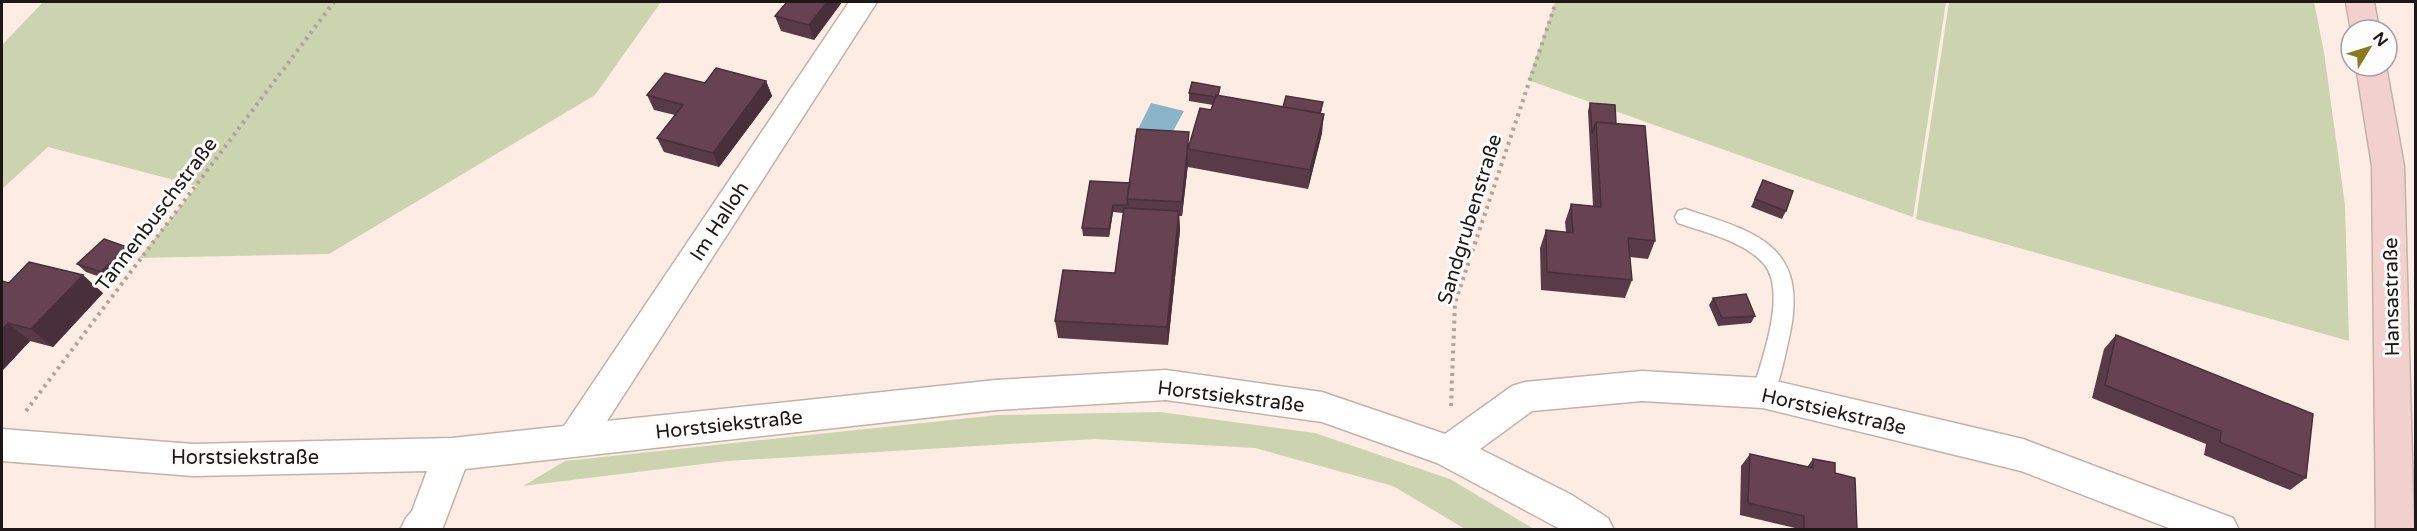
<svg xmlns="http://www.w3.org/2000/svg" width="2417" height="531" font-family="'Varela Round',sans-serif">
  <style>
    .green { fill: #ccd4af }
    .water { fill: #8ab4ca }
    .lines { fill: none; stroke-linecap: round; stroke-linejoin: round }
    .service-casing { stroke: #c1b2aa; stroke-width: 3 }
    .minor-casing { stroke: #c1b2aa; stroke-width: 3 }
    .secondary-casing { stroke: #c1b2aa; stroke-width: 3 }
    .path { stroke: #b0a39d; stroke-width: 4; stroke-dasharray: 3 4.5; stroke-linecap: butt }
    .service { fill: #fff; fill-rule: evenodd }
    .minor { fill: #fff; fill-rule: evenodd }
    .secondary { fill: #f1d0ce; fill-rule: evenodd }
    .wall { fill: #593a47 }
    .shaded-wall { fill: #482f39 }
    .building { fill: #674352; stroke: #482f39; stroke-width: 1.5 }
    .labels { text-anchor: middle; stroke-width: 6; stroke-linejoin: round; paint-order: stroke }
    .street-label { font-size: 20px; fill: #1d1815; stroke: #fdfdfd }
  </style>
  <rect width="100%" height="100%" fill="#fcece4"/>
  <!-- green -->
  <path class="green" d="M43,2H661L595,95L329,254L139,258L197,186L48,147L2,189V45Z
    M1555,2H1946L1913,217L1528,80Z
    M1949,2H2314L2324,52L2345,205L2349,341L1916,219Z
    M1160,412L1315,433L1450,479L1534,529H1465L1393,486L1255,448L1095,439L727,461L523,486L565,461L998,415Z"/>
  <!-- water -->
  <path class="water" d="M1151,103L1184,111L1166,144L1134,137Z"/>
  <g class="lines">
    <defs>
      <path id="service" d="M1685,209C1756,232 1808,245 1790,333C1785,355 1781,380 1771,400L1763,403L1755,400L1752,393C1761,362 1788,292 1764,264C1744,241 1706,233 1678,223L1675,217L1678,211Z"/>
      <path id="minor" d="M849,2H877L607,421L996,380L1166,370L1322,392L1445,434L1512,386L1525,382L1642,371L1763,378L2023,439L2233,518L2239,530H2174L2021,471L1763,408L1642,401L1532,411L1480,449L1570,494L1608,518L1614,530H1562L1437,463L1322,422L1166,400L996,410L465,469L442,530H400L406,518L412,511L427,471L193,476L2,461V429L193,444L452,438L564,426Z"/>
      <path id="secondary" d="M2346,2H2374L2379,30L2351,31Z
        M2356,66H2386L2404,166L2414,530H2376L2372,166Z"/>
    </defs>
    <!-- service casing -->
    <use href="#service" class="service-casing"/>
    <!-- minor casing -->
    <use href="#minor" class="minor-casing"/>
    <!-- secondary casing -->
    <use href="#secondary" class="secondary-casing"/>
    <!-- path -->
    <path class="path" d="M1451,406L1455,303L1556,2
      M26,411L334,2"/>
    <!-- service -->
    <use href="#service" class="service"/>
    <!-- minor -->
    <use href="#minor" class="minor"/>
    <!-- secondary -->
    <use href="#secondary" class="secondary"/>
  </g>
  <!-- wall -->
  <path class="wall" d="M787,2H842L814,40L781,31L775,16Z
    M766,81L772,96L719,167L664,152L657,138L675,115L654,110L647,95L705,83Z
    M1189,93L1220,96L1283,107L1323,102L1321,113L1322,133L1308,189L1188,167V164L1182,216H1179L1180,230L1168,345L1058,338L1055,321L1115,273L1123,213L1113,212L1109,237L1083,236L1082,228L1130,183L1190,142L1211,110L1213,105L1189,101Z
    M1590,103L1616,124L1655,241L1648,259L1630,257L1632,280L1625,298L1541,290L1540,248L1546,230L1566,232L1565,222L1571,204L1593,206L1588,111Z
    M1763,180L1786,211L1782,219L1751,207Z
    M135,255L109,280L86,272L77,264Z
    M2,281L9,283L103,293L53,347L30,341L2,371Z
    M1713,298L1755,316L1751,323L1718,326L1709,305Z
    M2116,335L2306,478L2290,490L2204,455L2206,444L2092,398L2104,349Z
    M1750,454L1807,467L1813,459L1835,473L1857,530H1795V528L1740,515L1741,466Z"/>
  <!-- shaded-wall -->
  <path class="shaded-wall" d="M827,2H842L814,40L809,25Z
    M766,81L772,96L719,167L713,153Z
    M1324,114L1322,133L1308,189L1310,170Z
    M1188,149V164L1182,216V202Z
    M1113,205V212L1109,237V229Z
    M1179,211L1180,230L1168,345L1167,327Z
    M127,247L135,255L109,280L101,272Z
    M83,275L103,293L53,347L31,329Z
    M8,323L30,341L2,371V330Z"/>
  <!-- building -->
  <path class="building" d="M787,2H827L809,25L775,16Z
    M716,68L766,81L713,153L657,138L683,105L647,95L665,73L705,83Z
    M1192,82L1220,87L1218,96L1216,95V97L1189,93Z
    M1216,95L1324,114L1310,170L1188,149L1200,108L1211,110Z
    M1286,96L1323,102L1320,113L1283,107Z
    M1590,103L1615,105L1616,124L1596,122L1592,133Z
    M1596,122L1645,126L1655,241L1628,238L1632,280L1547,272L1546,230L1573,233L1571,204L1601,207Z
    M1137,129L1189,132L1182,202L1127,199Z
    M1763,180L1793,191L1786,211L1755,199Z
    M1090,181L1130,183L1127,199L1128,205H1113L1109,229L1082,228Z
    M1124,208L1179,211L1167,327L1055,321L1063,270L1115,273Z
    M104,239L127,247L101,272L77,264Z
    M29,262L83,275L31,329L8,323L2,330V281L9,283Z
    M1746,294L1755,316L1722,318L1713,298Z
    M2116,335L2313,414L2306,478L2220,442L2221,431L2105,385Z
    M1750,454L1813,468V459L1835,463V473L1855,478L1857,530H1804V516L1748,503Z"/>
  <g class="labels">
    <!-- street labels -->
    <g class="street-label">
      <text transform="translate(156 214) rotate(-53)" y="7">Tannenbuschstraße</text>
      <text transform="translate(1469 219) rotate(-73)" y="7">Sandgrubenstraße</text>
      <text transform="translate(719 221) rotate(-57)" y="7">Im Halloh</text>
      <text transform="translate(2391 297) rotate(-91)" y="7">Hansastraße</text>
      <text transform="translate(1231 396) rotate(7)" y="7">Horstsiekstraße</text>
      <text transform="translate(1834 411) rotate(13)" y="7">Horstsiekstraße</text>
      <text transform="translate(729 424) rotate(-6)" y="7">Horstsiekstraße</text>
      <text x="245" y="464">Horstsiekstraße</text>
    </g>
  </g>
  <!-- border -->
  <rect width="2417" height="531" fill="none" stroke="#1d1815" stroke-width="6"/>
  <!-- north arrow -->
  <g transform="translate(2369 48) rotate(52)"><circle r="28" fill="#fdfdfd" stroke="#a3a1a0" stroke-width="1.5"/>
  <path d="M0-4.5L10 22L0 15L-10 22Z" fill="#8a7a1f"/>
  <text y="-9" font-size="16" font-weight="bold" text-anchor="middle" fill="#1d1815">N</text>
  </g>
</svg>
